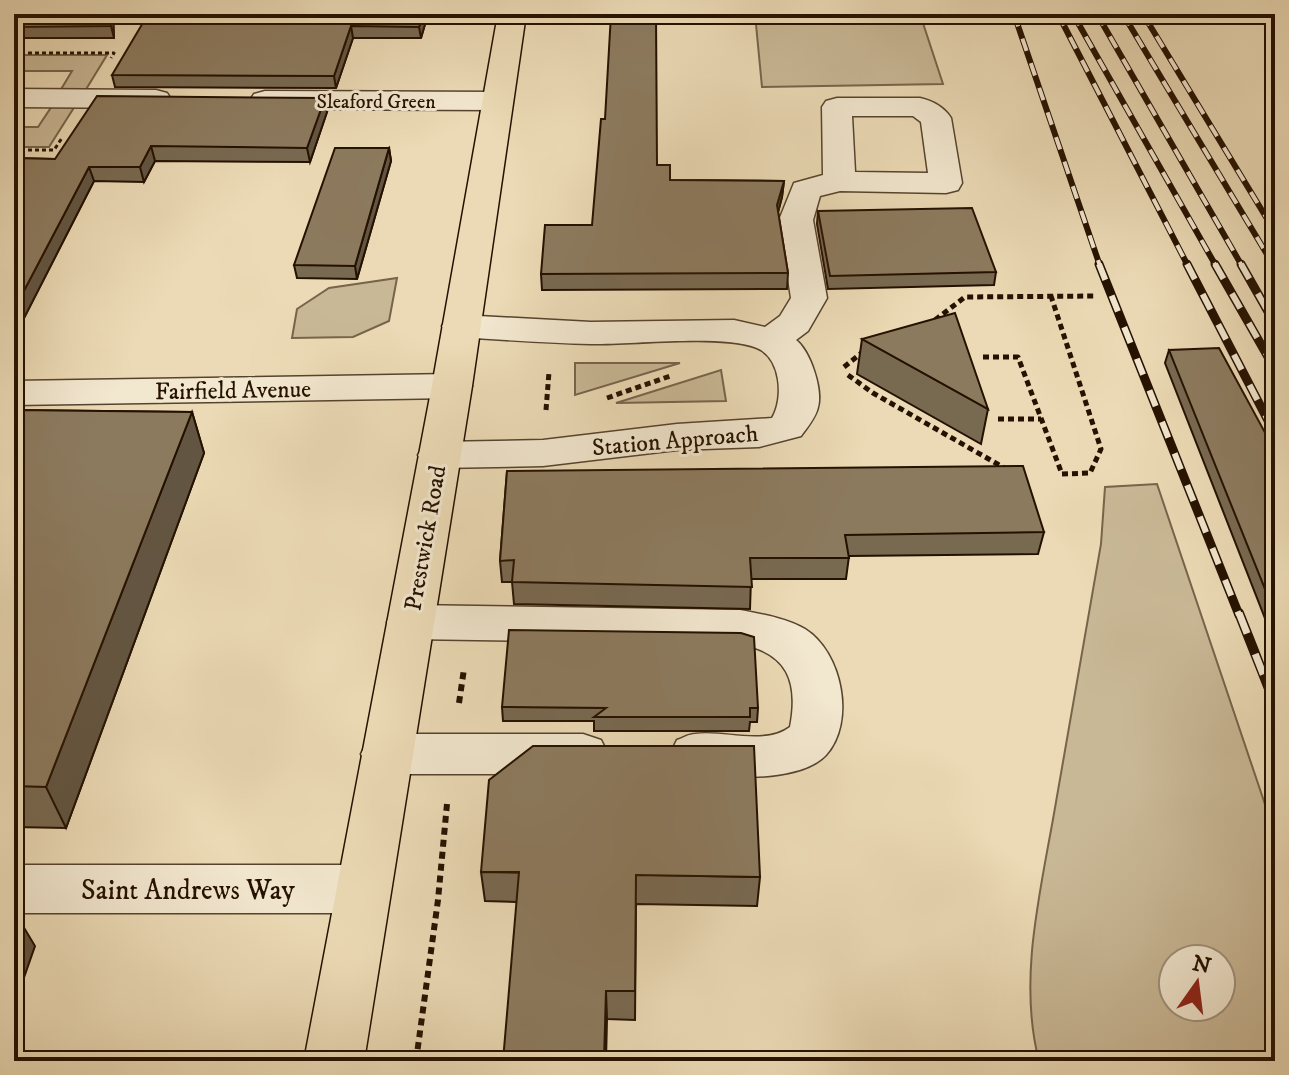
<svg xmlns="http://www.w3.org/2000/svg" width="1289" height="1075" font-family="'IM FELL DW Pica',serif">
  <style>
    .green { fill: #c9b896; stroke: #77644b; stroke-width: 2; fill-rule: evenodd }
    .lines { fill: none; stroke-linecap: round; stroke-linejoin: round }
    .minor-casing { stroke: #56432d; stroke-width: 3 }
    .major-casing { stroke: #251100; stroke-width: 3 }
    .path-far2 { stroke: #251100; stroke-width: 3; stroke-dasharray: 4 3; stroke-linecap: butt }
    .path-far1 { stroke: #251100; stroke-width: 5; stroke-dasharray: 6 4; stroke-linecap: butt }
    .path { stroke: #251100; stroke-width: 6; stroke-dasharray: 7 5; stroke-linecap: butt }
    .minor { fill: #f2e7cf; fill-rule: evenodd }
    .major { fill: #ebdab5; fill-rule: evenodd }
    .rail-far2-casing { stroke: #251100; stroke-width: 6 }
    .rail-far1-casing { stroke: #251100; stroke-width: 9 }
    .rail-casing { stroke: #251100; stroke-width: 10 }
    .rail-far2 { stroke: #f2e7cf; stroke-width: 4; stroke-dasharray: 13; stroke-linecap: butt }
    .rail-far1 { stroke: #f2e7cf; stroke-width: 6; stroke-dasharray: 17; stroke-linecap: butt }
    .rail { stroke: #f2e7cf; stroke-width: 7; stroke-dasharray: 22; stroke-linecap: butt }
    .wall { fill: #786951; stroke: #251100; stroke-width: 2 }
    .shaded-wall { fill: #625542; stroke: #251100; stroke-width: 2 }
    .building { fill: #8c7a5e; stroke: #251100; stroke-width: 2 }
    .labels { text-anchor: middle; stroke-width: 6; stroke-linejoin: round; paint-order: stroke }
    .far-street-label { font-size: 20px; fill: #251100; stroke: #f2e7cf }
    .street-label { font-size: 24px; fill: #251100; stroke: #f2e7cf }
    .near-street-label { font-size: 28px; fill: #251100; stroke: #f2e7cf }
  </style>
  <rect width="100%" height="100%" fill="#ebdab5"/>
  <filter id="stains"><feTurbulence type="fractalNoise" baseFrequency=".0025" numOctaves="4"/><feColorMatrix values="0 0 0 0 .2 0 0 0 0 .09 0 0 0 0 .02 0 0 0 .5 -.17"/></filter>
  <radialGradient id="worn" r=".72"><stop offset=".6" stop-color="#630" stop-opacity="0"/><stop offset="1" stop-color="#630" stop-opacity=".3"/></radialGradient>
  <!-- green -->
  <path class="green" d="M755,14H920L943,84L762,87Z
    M14,55H107L85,91H60L72,71H14Z
    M52,106H75L49,147H14V127H38Z
    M397,278L389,321L353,337L292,338L297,309L329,288Z
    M575,363H680L575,395Z
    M721,370L726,401L616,403Z
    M1157,484L1275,834V1061H1039C1017,977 1042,886 1056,802C1071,716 1086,630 1101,544L1105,487ZM1221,959V1007H1173V959Z"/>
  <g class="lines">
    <defs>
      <path id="minor" d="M14,89L156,90L167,93L171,99L167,105L156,108L14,107Z
        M265,91L498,92L509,95L513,101L509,107L498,110L265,109L254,106L250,100L254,94Z
        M837,98H920C933,101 944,107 951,118L962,183L958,190L946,193L840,191L820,196L813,220L827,298L808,331L796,340C810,351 823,389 818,407C816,417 807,428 801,436L759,447L677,450L543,466L439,468L424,465L418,455L424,445L439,442L543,440L677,424L772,418C784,398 781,358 757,348C723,334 631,345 591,344C547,343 504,340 461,337L448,334L442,326L448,318L461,315L591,322L734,320L765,327L780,316L791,298L779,220L794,183L823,175L822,107L826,101ZM852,116H913L921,122L928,173L855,172Z
        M452,374L466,377L472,386L466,395L452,398L14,405V381Z
        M410,605L740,610C761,614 786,618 805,629C842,652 856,722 826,755C799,784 711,780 677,768L670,754L677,740C683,738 689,734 695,734C724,730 765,746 790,727C799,681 787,653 740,644L410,639L393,634L387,622L393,610Z
        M386,734H583L601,740L608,754L601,768L583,774H386L368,768L361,754L368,740Z
        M14,865H362L382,872L390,889L382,906L362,913H14Z"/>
      <path id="major" d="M498,14H526L472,386L364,1061H304L432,386Z"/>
    </defs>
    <!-- minor casing -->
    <use href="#minor" class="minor-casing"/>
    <!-- major casing -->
    <use href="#major" class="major-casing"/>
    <!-- path-far2 -->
    <path class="path-far2" d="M14,53H114L111,58
      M14,150H54L62,138"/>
    <!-- path-far1 -->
    <path class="path-far1" d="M935,320L965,297L1094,296
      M983,357H1018L1062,474L1090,473L1101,449L1051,296
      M844,367L864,351
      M848,375L873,393L1008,470
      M607,398L673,375
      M546,410L549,372
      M998,419H1041"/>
    <!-- path -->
    <path class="path" d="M459,703L464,669
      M416,1061L438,900L447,804"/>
    <!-- minor -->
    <use href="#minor" class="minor"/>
    <!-- major -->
    <use href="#major" class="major"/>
    <defs>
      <path id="rail-far2" d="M1014,14L1100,266
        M1058,14L1188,266
        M1073,14L1216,266
        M1097,14L1242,266
        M1123,14L1274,266
        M1143,14L1275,232"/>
      <path id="rail-far1" d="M1099,264L1239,615
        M1187,264L1275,434
        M1215,264L1275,369
        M1241,264L1275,324
        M1273,264L1275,268"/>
      <path id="rail" d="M1239,613L1275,704"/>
    </defs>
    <!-- rail-far2 casing -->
    <use href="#rail-far2" class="rail-far2-casing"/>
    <!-- rail-far1 casing -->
    <use href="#rail-far1" class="rail-far1-casing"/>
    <!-- rail casing -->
    <use href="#rail" class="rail-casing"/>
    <!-- rail-far2 -->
    <use href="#rail-far2" class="rail-far2"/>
    <!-- rail-far1 -->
    <use href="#rail-far1" class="rail-far1"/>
    <!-- rail -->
    <use href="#rail" class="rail"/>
  </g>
  <!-- wall -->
  <path class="wall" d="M14,14H113L114,38H14Z
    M257,14H428L421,38H353L336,88L115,87L112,75L254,21Z
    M327,112L310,162L155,161L144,182L94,181L23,320H14V158L55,159Z
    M389,148L391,161L357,279L297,278L294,265Z
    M657,165L670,180L784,181L782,197L778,212L788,273L787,289L542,290L541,274L592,225Z
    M818,211L996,272L994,285L828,289L817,224Z
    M862,339L988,409L981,444L857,374Z
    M1169,350L1275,451V644L1165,363Z
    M14,410L192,412L204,453L66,828L14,827Z
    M507,471L1044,532L1038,554L849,556L846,579H751L750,609L514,604L512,582H502L500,561Z
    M502,707L758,708L757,722H750L749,731H594V721H503Z
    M481,872L760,877L757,906L636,904L635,1020L607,1019L516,902L485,901Z"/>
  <!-- shaded-wall -->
  <path class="shaded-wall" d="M111,14H113L114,38L111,26Z
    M423,14H428L421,38L419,27Z
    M351,26L353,38L336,88L334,76Z
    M325,98L327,112L310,162L307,148Z
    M151,146L155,161L144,182L140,167Z
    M389,148L391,161L357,279L355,266Z
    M89,167L94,181L23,320L17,304Z
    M784,181L782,197L776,220L777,205Z
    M192,412L204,453L66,828L46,787Z
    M14,911L35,946L14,1006Z
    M606,991L607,1019L606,1061H604Z"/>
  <!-- building -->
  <path class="building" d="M14,14H111V26L14,27Z
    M257,14H423L419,27L351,26L334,76L112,75L144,21H254Z
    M611,14H656L657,165H670V180L784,181L777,205L788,273L541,274L545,225H592L601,119H605Z
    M97,96L325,98L307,148L151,146L140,167H89L17,304H14V158L55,159Z
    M335,148H389L355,266L294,265Z
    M972,208L996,272L830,276L818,211Z
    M955,313L988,409L862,339Z
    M1219,348L1275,451V614L1169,350Z
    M14,410L192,412L46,787L14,786Z
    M1023,466L1044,532L845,535L849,558H750L752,587L512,582L514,560L500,561L507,471Z
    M509,630L741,633L754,637L758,708H750V717H594L606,708L502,707Z
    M533,746H754L760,877L636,875L635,991H606L604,1061H503L519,872H481L489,780Z"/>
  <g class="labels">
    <!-- far-street labels -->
    <g class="far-street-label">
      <text x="376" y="108">Sleaford Green</text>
    </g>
    <!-- street labels -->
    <g class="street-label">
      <text transform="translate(233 390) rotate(-1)" y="8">Fairfield Avenue</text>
      <text transform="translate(675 440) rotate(-5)" y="8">Station Approach</text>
      <text transform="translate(425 538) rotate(-80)" y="8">Prestwick Road</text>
    </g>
    <!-- near-street labels -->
    <g class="near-street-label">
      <text x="188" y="899">Saint Andrews Way</text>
    </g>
  </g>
  <!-- margin -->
  <rect width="1289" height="1075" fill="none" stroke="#ebdab5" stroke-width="48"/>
  <rect x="16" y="16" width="1257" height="1043" fill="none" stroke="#251100" stroke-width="4"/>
  <rect x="24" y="24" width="1241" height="1027" fill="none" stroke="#251100" stroke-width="2"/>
  <!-- north arrow -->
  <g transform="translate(1197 983) rotate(14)"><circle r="38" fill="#f2e7cf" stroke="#a0917c" stroke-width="2"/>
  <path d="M0-6L14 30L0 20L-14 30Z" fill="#8f2418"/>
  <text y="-12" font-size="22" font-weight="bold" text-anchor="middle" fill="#251100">N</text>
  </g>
  <rect width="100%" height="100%" filter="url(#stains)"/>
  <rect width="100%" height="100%" fill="url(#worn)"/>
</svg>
